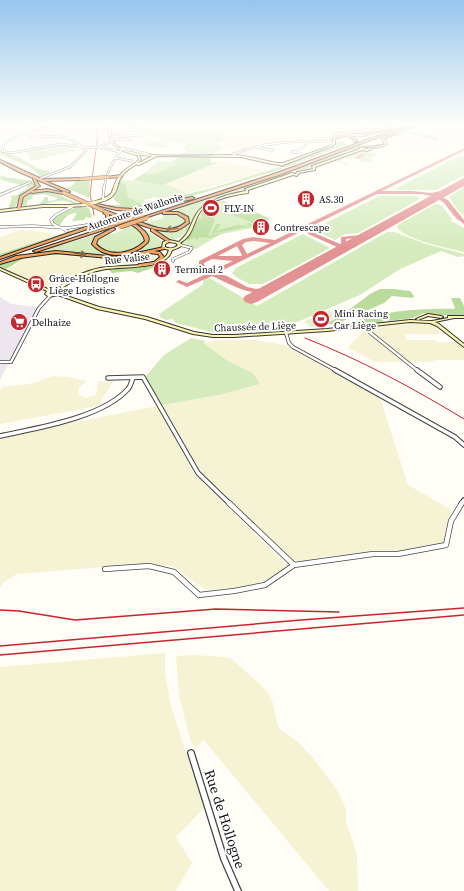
<svg xmlns="http://www.w3.org/2000/svg" width="464" height="891" font-family="'Source Serif 4',serif">
  <style>
    .industrial { fill: #eee6ef }
    .farmland { fill: #f6f3d4 }
    .green { fill: #d5ebbd }
    .forest { fill: #b9dc9c }
    .cemetery { fill: #d9e3c4 }
    .pitch { fill: #e6f2cf }
    .lines { fill: none; stroke-linecap: round; stroke-linejoin: round }
    .taxiway { fill: #e29292; fill-rule: evenodd }
    .runway { fill: #e29292; fill-rule: evenodd }
    .secondary-tunnel { stroke: #dbdad3; stroke-width: 2.5; stroke-dasharray: 2.5 1; stroke-linecap: butt }
    .street-far5-casing { stroke: #444; stroke-width: 2.5 }
    .street-far4-casing { stroke: #444; stroke-width: 3 }
    .street-far3-casing { stroke: #444; stroke-width: 4 }
    .street-far2-casing { stroke: #444; stroke-width: 5.5 }
    .street-far1-casing { stroke: #444; stroke-width: 6 }
    .street-casing { stroke: #444; stroke-width: 8 }
    .secondary-casing { stroke: #333; stroke-width: 2 }
    .highway-casing { stroke: #222; stroke-width: 2 }
    .street-far5 { stroke: #fff; stroke-width: 1.5 }
    .street-far4 { stroke: #fff; stroke-width: 2 }
    .street-far3 { stroke: #fff; stroke-width: 2.5 }
    .street-far2 { stroke: #fff; stroke-width: 3.5 }
    .street-far1 { stroke: #fff; stroke-width: 4.5 }
    .street { stroke: #fff; stroke-width: 5.5 }
    .secondary { fill: #fff6b0; fill-rule: evenodd }
    .highway { fill: #f5a25d; fill-rule: evenodd }
    .rail-far1 { stroke: #c4262e; stroke-width: 1 }
    .rail { stroke: #c4262e; stroke-width: 1.5 }
    .street-bridge-casing { stroke: #444; stroke-width: 2.5; stroke-linecap: butt }
    .secondary-bridge-casing { stroke: #333; stroke-width: 4; stroke-linecap: butt }
    .highway-bridge-far1-casing { stroke: #222; stroke-width: 4; stroke-linecap: butt }
    .highway-bridge-casing { stroke: #222; stroke-width: 4.5; stroke-linecap: butt }
    .street-bridge { stroke: #fff; stroke-width: 1.5 }
    .secondary-bridge { stroke: #fff6b0; stroke-width: 3 }
    .highway-bridge-far1 { stroke: #f5a25d; stroke-width: 3 }
    .highway-bridge { stroke: #f5a25d; stroke-width: 3.5 }
    .oneway { stroke: #8e613b }
    .labels { text-anchor: middle; stroke-width: 4; stroke-linejoin: round; paint-order: stroke }
    .far-poi-label { font-size: 10px; fill: #111; stroke: #fff; text-anchor: start }
    .far-street-label { font-size: 10px; fill: #111; stroke: #fff }
    .near-street-label { font-size: 14px; fill: #111; stroke: #fff }
  </style>
  <rect width="100%" height="100%" fill="#fffdf5"/>
  <!-- industrial -->
  <path class="industrial" d="M0,297L11,304L38,307L0,380Z"/>
  <!-- farmland -->
  <path class="farmland" d="M134,125H357L346,129L355,131L333,134L330,136V139L291,140L256,144L236,151L223,146L226,144L222,141L230,137L225,131L206,128L203,129L211,131L193,129L185,135H180L157,130L141,129Z
    M220,161L262,170L263,172L187,193L166,184Z
    M20,230L43,232L56,235L0,254V237Z
    M149,253H154L159,256L156,261L100,268L89,271L57,288L50,289L38,285L5,270L15,266L22,260L34,257L56,255L74,257L77,255L97,259L124,260Z
    M421,323H427L445,334H404L407,340H436L438,342H457L464,349V360H435V362L408,361L367,328Z
    M364,330L403,362H375L348,348Z
    M220,340H255L285,345L380,398L408,485L452,510L446,529L445,540L441,544L397,553L327,556L302,562L289,559L199,471L162,405L219,395L253,373L228,361L203,343Z
    M53,376L68,377L87,381L79,388L78,392L79,395L86,398L95,395L97,391L98,381L113,382L98,406L0,424V392L2,387L31,384Z
    M157,406L196,476L288,566L266,581L255,585L233,588L205,590L173,566L141,564L17,574L5,581L0,587V437Z
    M165,653V673L171,706L204,808L176,837L192,863L176,891H0V667Z
    M194,655L226,657L232,659L267,691L273,703L276,719L279,728L298,742L313,758L337,790L346,809V821L357,854L358,891H329L203,739L195,749L190,739L179,696L176,656Z"/>
  <!-- green -->
  <path class="green" d="M192,130L223,133L229,138L216,144L225,147L221,148L212,156H180L187,150L182,149L187,144L171,141L166,144L169,146C160,151 153,147 144,144L147,139L156,142L160,140L155,137L145,136L150,133H161L184,135Z
    M361,151L378,154L369,159L372,161L371,162L359,161L361,159L351,156L339,161L350,164L348,165L336,161Z
    M464,156V175L436,190H400L395,189L457,157Z
    M158,161L177,163C168,169 157,176 145,173Z
    M288,172L290,174L249,189L241,190L205,206L195,218L187,232L175,240H170L154,230C166,229 180,233 189,222V219L184,215L179,213L167,212Z
    M120,179L166,184L187,193L157,199L155,197L144,200L147,203L142,204L128,197L126,186L122,181L119,182Z
    M464,187V215L457,209L449,197Z
    M379,196H416L420,199L358,233L345,234L335,240L317,231L318,227Z
    M220,200L232,206L252,211L270,219L261,222L259,227L221,234L196,249L182,245L180,242L189,233L203,210L211,211L215,208H218L221,207V203H215Z
    M435,204L441,205L452,219L451,221L464,228V252C444,247 410,241 397,228L398,225Z
    M163,214H175L185,217L186,222C177,234 156,228 144,223L163,218Z
    M131,225L144,234L145,240C136,256 111,255 98,246L96,243C101,230 107,236 115,233C121,231 126,227 131,225Z
    M143,228L162,241L161,247L117,258L63,252L33,254L100,233L95,237L93,243C98,261 142,255 149,240L148,234Z
    M387,232H394L426,244L464,254V256L458,257L441,251L400,269L360,295L281,329L219,333L207,331L176,323L172,319L166,320L160,317V314L162,312L199,287L203,284V280L208,277L257,306Z
    M303,234L330,248L263,284H249L238,278L232,273L236,268Z
    M191,338L206,341L203,343L228,361L253,373L260,384L219,395L162,405L145,377L164,355Z"/>
  <!-- forest -->
  <path class="forest" d="M131,125H135L141,129L157,130L176,135L144,132L130,133L131,130L128,126Z
    M342,140L344,143L348,144L287,167L284,168L281,166L329,147Z
    M361,144L362,145L355,150L344,153L343,155C333,159 298,173 290,171Z
    M0,150L2,152C8,154 14,155 20,158C30,163 38,171 49,171L50,174L41,177L30,167L0,154Z
    M211,156V163L221,161L163,185L133,180L145,173C156,176 167,169 177,163L171,162L179,157Z
    M279,167L282,169L176,201L130,209L114,208L105,205H121L113,199L117,192L119,182L122,181L126,186L128,197L142,204L147,203L213,188Z
    M0,176L30,181L36,185L33,189L20,196L15,207L8,209L12,197L10,196L17,195L29,187L1,180Z
    M90,179L89,198L65,187H71L77,180Z
    M45,191L59,195L80,204C73,205 71,202 65,201C56,200 48,204 39,205L45,197H48V201L55,200L58,198L43,194L31,196L33,197L32,199L28,200L26,206L21,205C24,192 33,192 45,191Z
    M185,200L130,217L123,214L127,211Z
    M223,201C231,204 237,205 245,209L251,208L253,211L270,219L262,221L260,225H258L223,211L228,206L221,202Z
    M83,206L89,208L92,216L91,218L86,217L84,220L72,221L77,213C67,213 64,219 59,227L53,224L52,220L56,215L64,211Z
    M204,210L213,213L207,217H212L215,220L208,236L227,232L210,238L198,237L199,238L197,240L194,238L186,241V239L190,234L199,218L201,219L206,217H202L201,214Z
    M250,223L253,226L211,234L216,224H221L219,228L215,231L238,225L250,226L246,224Z
    M88,225H93L0,257V254Z
    M54,253L76,255L74,256C60,255 34,253 21,260C15,263 11,267 5,269L0,267V265L27,257Z
    M152,265L155,267L138,273L131,271L112,273L108,269Z
    M380,289H393L410,291L414,296L413,298L392,296L384,303L336,324H326L342,315L370,294Z
    M451,298H460L464,306V315H437L424,313L413,318L354,325L355,321C384,311 423,308 454,309L455,308Z"/>
  <!-- cemetery -->
  <path class="cemetery" d="M60,145L76,146L75,151L31,161L26,151Z"/>
  <!-- pitch -->
  <path class="pitch" d="M330,310L338,317L314,327H310L305,321Z"/>
  <g class="lines">
    <!-- taxiway -->
    <path class="taxiway" d="M464,148V151L382,191H412L431,193L450,189V191L436,194L448,200L464,220V224L456,218L444,203L436,197L421,194H377L314,225L311,228L312,232L340,244H341V237L370,234V236L364,237V239L352,245V247H337L308,234L306,229L217,273L227,276L247,287L256,289L264,288L283,280L286,282C261,304 237,287 212,276L187,287L176,282L179,280L187,283L208,273L199,266V261L243,239L253,237L275,240ZM358,238L348,243L346,242V239ZM253,241L270,243L247,254L242,245L246,242ZM237,246L242,255L241,256H218ZM212,259L233,261L212,271L204,265V263Z
      M362,154L365,155L358,159L355,158Z"/>
    <!-- runway -->
    <path class="runway" d="M464,178V186L257,302L251,304L245,302L243,299L245,296Z"/>
    <!-- secondary-tunnel -->
    <path class="secondary-tunnel" d="M364,139V143
      M283,168L290,172"/>
    <defs>
      <path id="street-far5" d="M68,125C46,127 24,131 4,143L2,151L11,153L61,144L92,148
        M364,125L367,130
        M40,130L42,126L47,125
        M406,130L410,131L407,133L403,132Z
        M27,133L30,137C50,137 72,132 85,151
        M27,133L30,125
        M109,133L124,136L125,139
        M397,133L404,134L410,132L437,139
        M124,136L142,135
        M111,139L131,140
        M328,141L333,144L329,147
        M99,147L120,152
        M99,147L112,141
        M256,147L269,150
        M121,148L148,154
        M270,149L273,150H269Z
        M296,151L297,153L292,152Z
        M296,151L306,145L304,141
        M236,156L233,154C264,142 295,141 328,141L336,134L382,129L395,125
        M116,158L132,161
        M41,178L70,167L86,151
        M17,188L31,182
        M104,188C106,173 112,162 121,150"/>
      <path id="street-far4" d="M104,187L103,199L105,200
        M0,195L19,187
        M0,227L32,226L68,228L93,224
        M67,231L53,224L51,220L56,215L73,206
        M180,245L192,248L189,252
        M173,261V259L189,252"/>
      <path id="street-far3" d="M362,326L418,371
        M286,333L289,343L293,347L337,371
        M0,362H11L39,308L50,296"/>
      <path id="street-far2" d="M335,370L455,437L464,445
        M417,370L440,387
        M108,378L143,377L198,473L230,504
        M0,436C37,428 102,418 128,389C131,386 131,382 133,378
        M461,504L464,500"/>
      <path id="street-far1" d="M229,503L294,565
        M105,569L149,566L174,572L199,595L234,591L265,585L294,565L373,554H398L446,545L451,521L462,503"/>
      <path id="street" d="M191,753L224,859L238,891"/>
      <path id="secondary" d="M108,125H110C110,132 111,140 116,145C133,161 210,154 235,155C250,156 263,161 278,163H283L330,146L333,143V138C341,132 348,134 357,134C361,134 363,134 367,135C357,139 345,131 335,138V143L332,146L281,166L280,165L272,164L241,157L157,156L139,165H137V164C132,167 125,171 122,176C118,181 118,186 116,191C113,199 104,201 97,203L96,202V201C120,194 108,190 120,175C125,169 132,165 138,161L139,159L137,155C118,151 108,146 108,125ZM139,155L153,156L138,163L141,159Z
        M416,125H418L384,139L387,144C383,147 378,148 372,147L373,148L367,151L362,150L315,167V170L299,173L297,176L293,175L248,190V193C233,195 210,199 200,212C195,219 194,228 189,235C187,238 183,241 180,243L182,245C179,248 176,249 172,250C171,252 171,254 169,256C158,270 118,266 101,270C86,273 72,281 59,290L56,289C68,279 85,271 100,268C117,265 154,268 166,256C167,255 168,252 169,250L162,248L163,242L169,240L179,242C182,239 185,236 187,233C191,226 193,219 197,213C207,199 230,194 246,191L245,189L292,173L296,174L297,172L313,169L312,166L360,149L359,148C368,145 377,148 385,144L382,139ZM367,147H372L367,149L362,148ZM169,242L176,243L178,245C174,249 169,249 165,247V244Z
        M83,204H84V206L69,207H43L0,212V210L43,205H69Z
        M0,268L50,290L51,291L49,294L51,295L58,293L99,307L147,317L194,332L213,335H234L327,329L410,320L432,321L448,318V316H464V318H454L435,322L439,324L464,344V347L437,326L430,323L410,322L327,331L234,337H213L193,334L145,319L97,309L58,295L49,297L45,294L47,291L0,270Z
        M428,314L441,316L443,317L441,318L428,316L418,320L416,319Z"/>
      <path id="highway" d="M407,125H410L279,175L164,212H178L188,217L189,223C185,226 181,229 176,231C163,233 141,226 130,220L133,219C151,226 170,236 186,222L185,219L177,214H163V212L145,218L143,217L277,173Z
        M390,127L391,129L365,135L364,134Z
        M341,135C347,134 354,135 357,141L355,142C350,134 341,136 334,140L333,139L335,137Z
        M0,160L44,180L45,179L81,178L83,179L81,180L45,181L69,191L70,192L68,193L19,172L0,162Z
        M121,175L122,177L108,178L106,177Z
        M33,179H35L40,186L32,191L47,189L65,193L63,194L47,191L32,193L31,192L23,197L20,209L17,210L20,196L36,186Z
        M192,197L194,198L193,199L133,211L116,210L96,205L98,204L116,208L133,209Z
        M102,209C114,213 142,224 148,236C149,238 149,240 148,242C134,257 107,261 92,244L95,237L113,228L115,229L114,230L98,239L96,244C109,258 132,254 145,241C143,227 121,219 109,214V219L102,224L0,259V257L100,222L106,218V215L103,213L104,212L100,210Z
        M116,224L119,225L36,252L33,251Z
        M151,229H153L171,241L168,242L151,231Z
        M164,247H165V249L154,251L160,252L164,257C158,265 149,265 140,266L138,265L139,264L154,262L160,257L158,254L148,253L118,259L56,253L21,258L0,264V262L16,256L56,251L118,257Z"/>
    </defs>
    <!-- street-far5 casing -->
    <use href="#street-far5" class="street-far5-casing"/>
    <!-- street-far4 casing -->
    <use href="#street-far4" class="street-far4-casing"/>
    <!-- street-far3 casing -->
    <use href="#street-far3" class="street-far3-casing"/>
    <!-- street-far2 casing -->
    <use href="#street-far2" class="street-far2-casing"/>
    <!-- street-far1 casing -->
    <use href="#street-far1" class="street-far1-casing"/>
    <!-- street casing -->
    <use href="#street" class="street-casing"/>
    <!-- secondary casing -->
    <use href="#secondary" class="secondary-casing"/>
    <!-- highway casing -->
    <use href="#highway" class="highway-casing"/>
    <!-- street-far5 -->
    <use href="#street-far5" class="street-far5"/>
    <!-- street-far4 -->
    <use href="#street-far4" class="street-far4"/>
    <!-- street-far3 -->
    <use href="#street-far3" class="street-far3"/>
    <!-- street-far2 -->
    <use href="#street-far2" class="street-far2"/>
    <!-- street-far1 -->
    <use href="#street-far1" class="street-far1"/>
    <!-- street -->
    <use href="#street" class="street"/>
    <!-- secondary -->
    <use href="#secondary" class="secondary"/>
    <!-- highway -->
    <use href="#highway" class="highway"/>
    <!-- rail-far1 -->
    <path class="rail-far1" d="M94,215L90,194L98,135L95,125
      M305,338C361,360 413,388 464,419"/>
    <!-- rail -->
    <path class="rail" d="M0,610L19,611L75,620L216,609L339,612
      M0,646L301,620L464,608
      M0,655L464,615"/>
    <defs>
      <path id="street-bridge" d="M92,148L99,147"/>
      <path id="secondary-bridge" d="M83,205L97,202"/>
      <path id="highway-bridge-far1" d="M81,179L108,177"/>
      <path id="highway-bridge" d="M64,193L102,210
        M114,224L142,215
        M120,227L147,218"/>
    </defs>
    <!-- street-bridge casing -->
    <use href="#street-bridge" class="street-bridge-casing"/>
    <!-- secondary-bridge casing -->
    <use href="#secondary-bridge" class="secondary-bridge-casing"/>
    <!-- highway-bridge-far1 casing -->
    <use href="#highway-bridge-far1" class="highway-bridge-far1-casing"/>
    <!-- highway-bridge casing -->
    <use href="#highway-bridge" class="highway-bridge-casing"/>
    <!-- street-bridge -->
    <use href="#street-bridge" class="street-bridge"/>
    <!-- secondary-bridge -->
    <use href="#secondary-bridge" class="secondary-bridge"/>
    <!-- highway-bridge-far1 -->
    <use href="#highway-bridge-far1" class="highway-bridge-far1"/>
    <!-- highway-bridge -->
    <use href="#highway-bridge" class="highway-bridge"/>
  </g>
  <!-- one-way arrows -->
  <defs><path id="oneway-shaft" d="M-6 0H5M1.5-3L5.5 0L1.5 3" fill="none" stroke-width="1.6" stroke-linecap="round" stroke-linejoin="round"/></defs>
  <g class="oneway">
    <use href="#oneway-shaft" transform="translate(172 229) rotate(173)"/>
    <use href="#oneway-shaft" transform="translate(80 254) rotate(9)"/>
  </g>
  <!-- sky -->
  <linearGradient id="sky" x2="0" y2="1"><stop stop-color="#95c6ee"/><stop offset="0.5" stop-color="#fffefa"/><stop offset="1" stop-color="#fffefa" stop-opacity="0"/></linearGradient>
  <rect width="464" height="249" fill="url(#sky)"/>
  <!-- icons -->
  <defs>
    <symbol id="building-disc" viewBox="-11 -11 22 22"><circle r="9.5" fill="#c4262e" stroke="#fff"/><path d="M-4-6H4V6H1V3H-1V6H-4ZM-2.5-4.3h1.7v1.8h-1.7ZM.8-4.3h1.7v1.8H.8ZM-2.5-1h1.7V.8h-1.7ZM.8-1h1.7V.8H.8Z" fill="#fff"/></symbol>
    <symbol id="stadium-disc" viewBox="-11 -11 22 22"><circle r="9.5" fill="#c4262e" stroke="#fff"/><path d="M0-5a6.5 5 0 1 0 0 10a6.5 5 0 1 0 0-10ZM-3.5-1.8h7v3.6h-7Z" fill="#fff"/></symbol>
    <symbol id="bus-disc" viewBox="-11 -11 22 22"><circle r="9.5" fill="#c4262e" stroke="#fff"/><path d="M-5-6H5V4H4V6H2V4H-2V6H-4V4H-5ZM-3.5-4V0h7V-4ZM-3.5 1.2v1.5H-2V1.2ZM2 1.2v1.5H3.5V1.2Z" fill="#fff"/></symbol>
    <symbol id="supermarket-disc" viewBox="-11 -11 22 22"><circle r="9.5" fill="#c4262e" stroke="#fff"/><path d="M-6-5.5h2.5l.6 2H6L4.5 2H-2.5L-4.4-4H-6ZM-1.5 3.2a1.3 1.3 0 1 0 .1 0ZM3 3.2a1.3 1.3 0 1 0 .1 0Z" fill="#fff"/></symbol>
  </defs>
  <g fill-rule="evenodd">
    <use href="#building-disc" x="296" y="189" width="20" height="20"/>
    <use href="#stadium-disc" x="201" y="198" width="20" height="20"/>
    <use href="#building-disc" x="251" y="217" width="20" height="20"/>
    <use href="#building-disc" x="152" y="259" width="20" height="20"/>
    <use href="#bus-disc" x="26" y="274" width="20" height="20"/>
    <use href="#stadium-disc" x="311" y="309" width="20" height="20"/>
    <use href="#supermarket-disc" x="9" y="312" width="20" height="20"/>
  </g>
  <g class="labels">
    <!-- far-poi labels -->
    <g class="far-poi-label">
      <text x="319" y="203">AS.30</text>
      <text x="224" y="212">FLY-IN</text>
      <text x="274" y="231">Contrescape</text>
      <text x="175" y="273">Terminal 2</text>
      <text x="49" y="282">Grâce-Hollogne<tspan x="49" dy="12">Liège Logistics</tspan></text>
      <text x="334" y="317">Mini Racing<tspan x="334" dy="12">Car Liège</tspan></text>
      <text x="32" y="326">Delhaize</text>
    </g>
    <!-- far-street labels -->
    <g class="far-street-label">
      <text transform="translate(135 211) rotate(-18)" y="4">Autoroute de Wallonie</text>
      <text transform="translate(127 258) rotate(-6)" y="4">Rue Valise</text>
      <text transform="translate(255 326) rotate(-2)" y="4">Chaussée de Liège</text>
    </g>
    <!-- near-street labels -->
    <g class="near-street-label">
      <text transform="translate(225 819) rotate(72)" y="5">Rue de Hollogne</text>
    </g>
  </g>
</svg>
